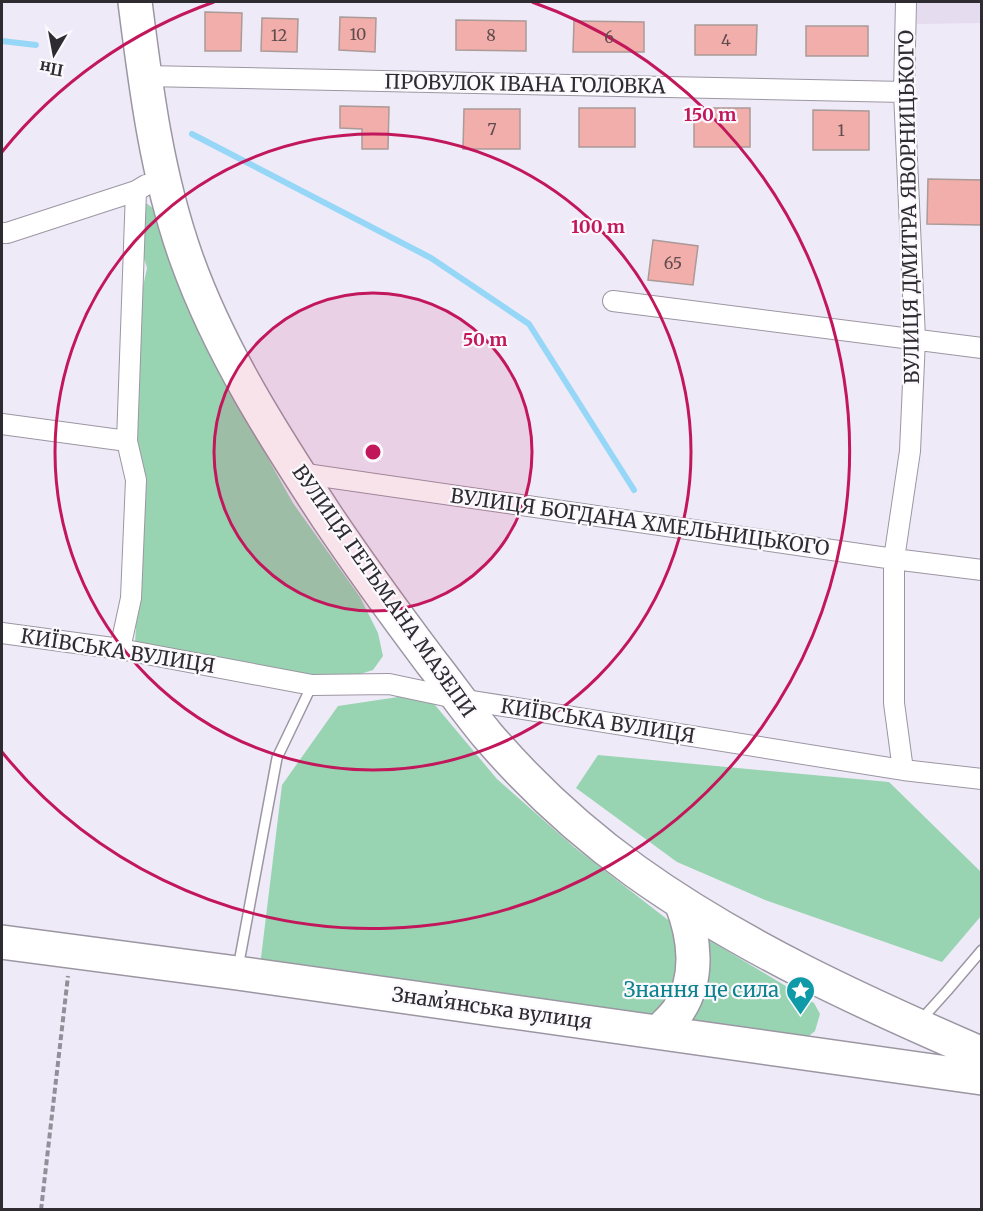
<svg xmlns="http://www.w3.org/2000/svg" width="983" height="1211" font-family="Merriweather,serif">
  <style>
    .built { fill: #e5dcf0 }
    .green { fill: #98d4b2 }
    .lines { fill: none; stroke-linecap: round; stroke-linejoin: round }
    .stream { stroke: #96d7f8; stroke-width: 6 }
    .building { fill: #f2aeaa; stroke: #aa9a98; stroke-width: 1.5 }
    .service-casing { stroke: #9c96a3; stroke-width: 12 }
    .minor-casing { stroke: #9c96a3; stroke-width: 22 }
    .trunk-casing { stroke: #9c96a3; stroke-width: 36 }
    .path { stroke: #938f99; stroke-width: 4; stroke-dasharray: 6 3; stroke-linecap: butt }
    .service { stroke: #fff; stroke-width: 9 }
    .minor { stroke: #fff; stroke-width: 20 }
    .trunk { stroke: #fff; stroke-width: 33 }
    .ring { fill: none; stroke: #c2185b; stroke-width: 3 }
    .labels { text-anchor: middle; stroke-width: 4.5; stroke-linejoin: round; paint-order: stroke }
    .number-label { font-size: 16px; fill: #5f4c4f }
    .street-label { font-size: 20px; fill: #2e2c31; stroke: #fbf9fe }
    .culture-label { font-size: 20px; fill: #0d838f; stroke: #fbf9fe; text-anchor: end }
    .centre { fill: #c2185b; stroke: #fbf9fe; stroke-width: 3 }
    .ring-label { font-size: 18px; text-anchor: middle; font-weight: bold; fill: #c2185b; stroke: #fbf9fe; stroke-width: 4.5; stroke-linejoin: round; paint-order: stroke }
  </style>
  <rect width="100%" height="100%" fill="#efeaf7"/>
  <!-- built -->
  <path class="built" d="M917,2H981V23L917,24Z"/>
  <!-- green -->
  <path class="green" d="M146,203L154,209L229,389L293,503L360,597L378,633L383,656L373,670L354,676L288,681L217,657L135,644L144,487L141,454L136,438V319L147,268L142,251Z
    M398,697L417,698L435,705L497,779L574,847L672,923L684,949L677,995L642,1023L260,966L282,785L338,706Z
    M598,755L889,782L981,872V916L942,962L765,900L677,862L576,788Z
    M704,937L814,1003L820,1014L815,1031L804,1040L684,1021Z"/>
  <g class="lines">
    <!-- stream -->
    <path class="stream" d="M2,41L36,45
      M192,134L431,258L529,324L634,490"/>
  </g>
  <!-- building -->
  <path class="building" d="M205,12L242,13L241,51H205Z
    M340,17L376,18L375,52L339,50Z
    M262,18L298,19L297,52L261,51Z
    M456,20L526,21V51L456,50Z
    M574,21L644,22V52H573Z
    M695,25H757L756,55H695Z
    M806,26H868V56H806Z
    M340,106L389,107L388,149H362V129L340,128Z
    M579,108H635V147H579Z
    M694,108H750V147H694Z
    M464,109H520V149H463Z
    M813,110L869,111V150H813Z
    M928,179L982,180V225L927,224Z
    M653,240L698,246L693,285L648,280Z"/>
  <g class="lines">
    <defs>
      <path id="service" d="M238,968L277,758L312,685
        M920,1021L947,991L982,950"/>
      <path id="minor" d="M145,76L904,92
        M2,233H7L136,191L146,185
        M613,301L982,348
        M2,424L127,441
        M299,473L894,559L982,570
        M2,633L120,649L312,685L389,684L460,699L903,770L982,779
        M120,649L131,598L136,480L127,441L136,191
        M903,770L894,703V559L910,451L915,339L904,92L906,2"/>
      <path id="trunk" d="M135,2C146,89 157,177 187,260C220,352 274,436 327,517C360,566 395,614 431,662C450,686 468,712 488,736C531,786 581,832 635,871C741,947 862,1002 982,1054
        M2,942L237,973L982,1078
        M659,1032C665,1025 673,1018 678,1011C700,979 695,937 681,902"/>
    </defs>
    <!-- service casing -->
    <use href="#service" class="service-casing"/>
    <!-- minor casing -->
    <use href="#minor" class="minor-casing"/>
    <!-- trunk casing -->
    <use href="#trunk" class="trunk-casing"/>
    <!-- path -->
    <path class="path" d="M41,1210L68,976"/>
    <!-- service -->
    <use href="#service" class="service"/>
    <!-- minor -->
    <use href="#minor" class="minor"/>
    <!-- trunk -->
    <use href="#trunk" class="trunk"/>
  </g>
  <!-- distance rings -->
  <circle cx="373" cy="452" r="159" fill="#c2185b" fill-opacity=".12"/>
  <g class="ring">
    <circle cx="373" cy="452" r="159"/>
    <circle cx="373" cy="452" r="318"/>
    <path d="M2 152A477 477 0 0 1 214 2M532 2A477 477 0 1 1 2 752"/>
  </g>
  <!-- icons -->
  <defs>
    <symbol id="sight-pin" viewBox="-11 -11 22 30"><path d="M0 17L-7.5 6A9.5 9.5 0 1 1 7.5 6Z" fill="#0f9aa8" stroke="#fbf9fe"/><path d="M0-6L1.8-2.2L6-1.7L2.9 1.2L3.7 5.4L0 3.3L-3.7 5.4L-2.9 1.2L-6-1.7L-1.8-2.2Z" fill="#fff"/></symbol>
  </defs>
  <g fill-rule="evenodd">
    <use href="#sight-pin" x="784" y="974" width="33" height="45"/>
  </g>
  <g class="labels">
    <!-- number labels -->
    <g class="number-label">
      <text x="358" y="40">10</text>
      <text x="279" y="41">12</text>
      <text x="491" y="41">8</text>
      <text x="609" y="43">6</text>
      <text x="726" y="46">4</text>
      <text x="492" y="135">7</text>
      <text x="841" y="136">1</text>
      <text x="673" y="269">65</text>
    </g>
    <!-- street labels -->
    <g class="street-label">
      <text transform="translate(525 84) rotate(1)" y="7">ПРОВУЛОК ІВАНА ГОЛОВКА</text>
      <text transform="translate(909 207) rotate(-91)" y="7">ВУЛИЦЯ ДМИТРА ЯВОРНИЦЬКОГО</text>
      <text transform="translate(640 522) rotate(8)" y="7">ВУЛИЦЯ БОГДАНА ХМЕЛЬНИЦЬКОГО</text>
      <text transform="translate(384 591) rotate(55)" y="7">ВУЛИЦЯ ГЕТЬМАНА МАЗЕПИ</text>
      <text transform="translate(118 651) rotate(9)" y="7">КИЇВСЬКА ВУЛИЦЯ</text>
      <text transform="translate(598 721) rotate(9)" y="7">КИЇВСЬКА ВУЛИЦЯ</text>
      <text transform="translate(492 1008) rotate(8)" y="7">Знамʼянська вулиця</text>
    </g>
    <!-- culture labels -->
    <g class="culture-label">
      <text x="779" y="997">Знання це сила</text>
    </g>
  </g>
  <circle cx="373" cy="452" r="9" class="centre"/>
  <g class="ring-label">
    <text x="710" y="121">150 m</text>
    <text x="598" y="233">100 m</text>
    <text x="485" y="346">50 m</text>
  </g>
  <!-- border -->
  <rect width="983" height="1211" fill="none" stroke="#2e2c31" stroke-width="6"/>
  <!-- north arrow -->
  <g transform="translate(54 54) rotate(190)" stroke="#fbf9fe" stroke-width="4.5" paint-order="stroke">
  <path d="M0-4.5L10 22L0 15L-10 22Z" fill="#2e2c31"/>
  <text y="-9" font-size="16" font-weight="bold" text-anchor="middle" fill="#2e2c31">Пн</text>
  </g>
</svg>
